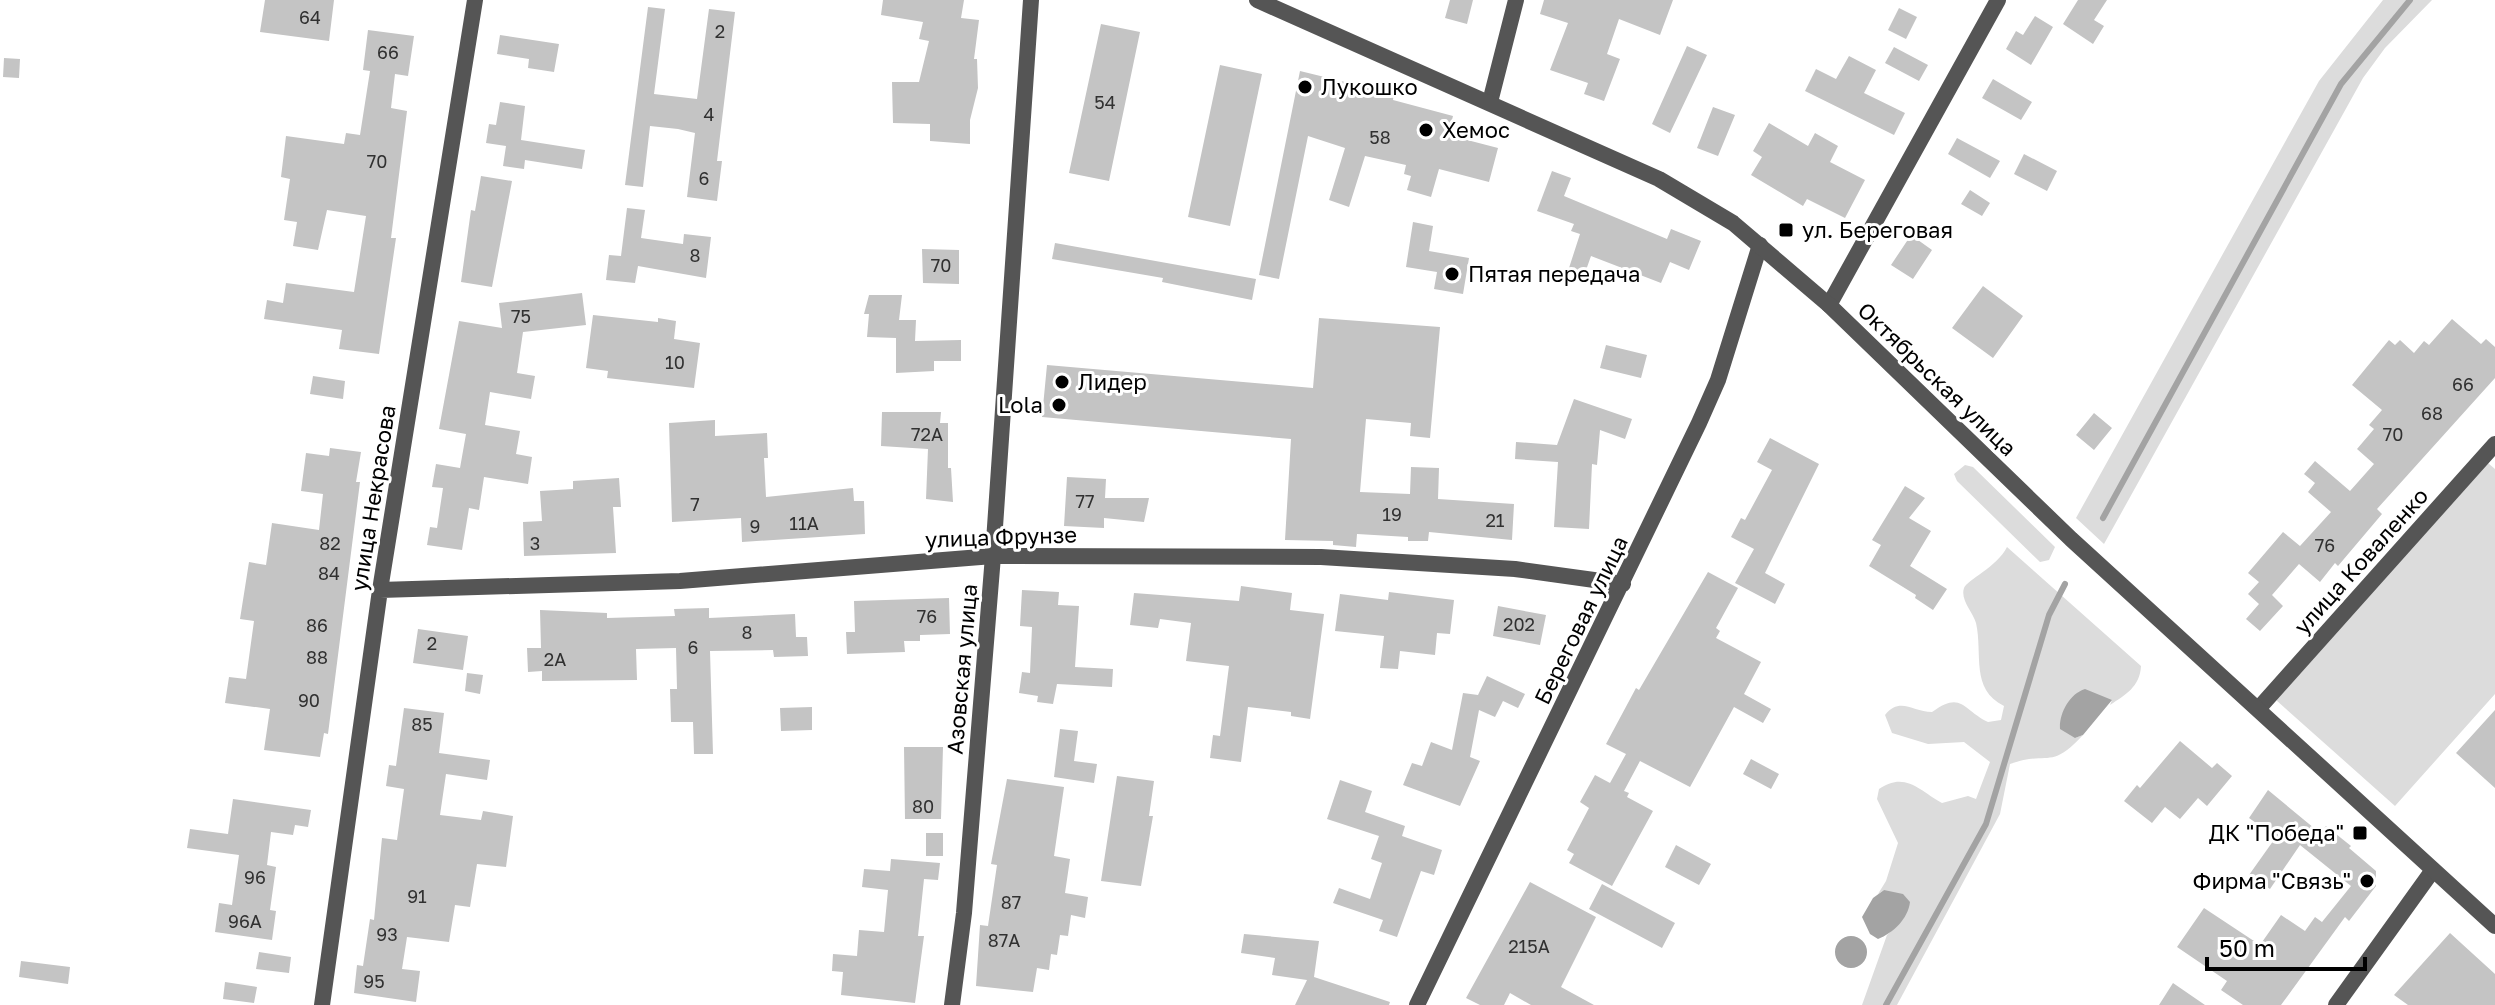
<svg xmlns="http://www.w3.org/2000/svg" width="2495" height="1005" font-family="'Golos Text',sans-serif">
  <style>
    .green { fill: #dcdcdc }
    .water { fill: #a3a3a3 }
    .lines { fill: none; stroke-linecap: round; stroke-linejoin: round }
    .stream { stroke: #a3a3a3; stroke-width: 6 }
    .building { fill: #c4c4c4 }
    .minor { stroke: #555; stroke-width: 16 }
    .tertiary { stroke: #555; stroke-width: 16 }
    .poi-dot { fill: #000; stroke: #fff; stroke-width: 3 }
    .labels { text-anchor: middle; stroke-width: 6; stroke-linejoin: round; paint-order: stroke }
    .number-label { font-size: 18px; fill: #313131 }
    .poi-label { font-size: 22px; fill: #000; stroke: #fff; text-anchor: start }
    .street-label { font-size: 22px; fill: #000; stroke: #fff }
  </style>
  <rect width="100%" height="100%" fill="#fff"/>
  <!-- green -->
  <path class="green" d="M2383,0H2432L2385,48L2363,78L2104,544L2076,518L2319,81Z
    M2488,463L2495,469V694L2395,806L2276,700Z
    M1965,465L1973,467L2055,547L2049,560L2040,562L1957,481L1954,474Z
    M2007,547L2141,666C2140,687 2125,695 2110,705L2112,700L2075,738L2083,735C2050,771 2049,750 2010,764L2000,814L1897,1005H1862L1887,935L1898,924L1884,890L1878,894L1886,881L1898,843L1877,799L1879,789C1905,771 1919,790 1942,803L1968,796L1976,799L1990,762L1964,742L1928,744L1892,733L1885,715C1900,696 1913,712 1932,712C1962,690 1963,710 1988,722L2001,720L2004,706C1970,689 1983,654 1976,623C1973,612 1960,600 1964,588C1967,580 1997,567 2007,547Z"/>
  <!-- water -->
  <path class="water" d="M2085,689L2112,700L2083,735L2075,738L2060,729C2059,714 2069,694 2085,689Z
    M1884,890L1903,894L1910,902C1908,919 1893,933 1878,939L1870,934L1862,917L1873,898Z
    M1835 952a16 16 0 1 1 32 0a16 16 0 1 1-32 0Z"/>
  <g class="lines">
    <!-- stream -->
    <path class="stream" d="M2103,518L2341,84L2410,0
      M1886,1005L1986,824L2049,615L2065,584"/>
  </g>
  <!-- building -->
  <path class="building" d="M265,0H334L329,41L260,32Z
    M883,0H964L961,18L979,20L974,59H977L978,88L970,120V144L930,141V124L893,123L892,82H919L929,41L919,39L923,22L881,15Z
    M1450,0H1473L1467,24L1445,18Z
    M1544,0H1673L1660,35L1619,19L1607,54L1620,59L1604,101L1584,94L1588,83L1550,70L1568,23L1540,14Z
    M2078,0H2107L2094,20L2104,26L2093,44L2063,24Z
    M648,7L665,9L654,94L697,99L709,9L735,12L717,161H722L717,201L687,197L695,133L678,129L650,126L643,187L625,185Z
    M1899,8L1917,17L1906,39L1888,30Z
    M2035,16L2053,27L2031,65L2006,49L2016,31L2023,35Z
    M1101,24L1140,32L1109,181L1069,173Z
    M368,30L414,36L408,76L395,74L391,108L407,111L391,238H396L379,354L339,349L342,330L264,319L267,300L283,303L286,283L354,292L366,216L327,210L318,250L293,246L297,222L284,220L290,179L281,177L286,136L344,144L346,133L360,135L370,71L363,70Z
    M500,35L559,44L554,72L528,68L529,59L497,54Z
    M1687,46L1707,55L1670,133L1652,124Z
    M1894,47L1928,65L1919,81L1885,63Z
    M1849,56L1876,70L1864,93L1905,113L1894,135L1805,91L1816,69L1836,79Z
    M4,58L20,59L19,78L3,77Z
    M1220,65L1262,74L1230,226L1188,217Z
    M1300,71L1394,94L1393,100L1453,116L1448,135L1498,148L1489,182L1439,169L1431,197L1407,190L1411,176L1404,174L1406,165L1365,156L1349,207L1329,200L1345,148L1308,136L1279,279L1259,275Z
    M1993,79L2032,102L2021,120L1982,98Z
    M500,102L525,106L521,140L585,150L582,169L525,160L524,169L503,166L506,146L486,143L489,124L496,125Z
    M1713,107L1735,115L1718,156L1697,148Z
    M1769,123L1808,146L1815,133L1838,146L1830,162L1865,180L1845,218L1807,199L1803,206L1751,175L1762,157L1753,151Z
    M1957,138L2000,161L1990,178L1948,154Z
    M2024,154L2057,171L2047,191L2014,174Z
    M1552,171L1571,178L1564,196L1667,239L1671,229L1701,241L1689,270L1670,262L1661,283L1591,256L1585,273L1569,268L1580,234L1571,231L1574,224L1537,211Z
    M481,176L512,181L492,287L461,282L471,210L475,211Z
    M1970,190L1990,203L1982,216L1961,204Z
    M627,208L645,210L641,238L683,244L684,234L711,237L706,278L638,266L635,283L606,280L609,255L621,256Z
    M1413,222L1433,226L1429,251L1469,258L1463,294L1434,289L1437,272L1406,267Z
    M1911,235L1932,250L1913,279L1891,265Z
    M1055,243L1256,279L1252,300L1162,282L1163,278L1052,259Z
    M922,249L959,250V284L923,283Z
    M1983,286L2023,316L1993,358L1952,328Z
    M582,293L586,325L523,332L517,373L535,376L531,399L490,392L485,425L520,431L516,454L532,457L528,484L484,477L479,510L469,508L462,550L427,545L430,527L437,528L443,488L432,487L436,464L460,468L466,434L439,429L459,321L502,328L499,303Z
    M869,295H902L899,320H916L915,341L961,340V361H934V371L896,373V338L867,337L869,314H864Z
    M593,315L658,322V318L676,321L674,339L700,343L694,388L607,378L608,371L586,368Z
    M1319,318L1440,327L1430,438L1410,436L1411,423L1366,419L1360,492L1410,494L1411,467L1439,468L1438,499L1514,504L1512,540L1429,532L1428,541H1408V537L1357,534L1356,547L1333,545V541L1285,540L1291,439L1042,417L1047,365L1313,388Z
    M2452,319L2481,344L2486,339L2495,347V378L2377,509L2382,514L2338,566L2335,563L2320,582L2299,564L2272,595L2283,606L2260,631L2246,619L2259,604L2248,594L2259,582L2248,573L2283,532L2300,546L2331,512L2308,492L2315,483L2304,474L2315,461L2350,491L2374,464L2357,449L2374,429L2369,425L2382,410L2352,385L2389,340L2395,345L2400,340L2414,353L2424,341L2429,345Z
    M1606,345L1647,355L1641,378L1600,368Z
    M313,376L345,381L343,399L310,394Z
    M1574,399L1632,419L1625,439L1600,430L1597,465L1592,464L1589,529L1554,527L1558,462L1515,459L1516,442L1557,445Z
    M882,412H941L940,423H948V468H951L953,502L926,499L928,449L881,446Z
    M2094,413L2112,428L2094,450L2076,435Z
    M715,420V436L767,433L768,458H764L766,497L853,488L854,501H864L865,534L742,542L741,518L672,522L669,423Z
    M1770,438L1819,464L1765,573L1785,584L1775,604L1735,583L1754,549L1731,537L1741,518L1745,520L1772,470L1757,462Z
    M330,448L361,452L356,482H360L328,734L324,733L320,757L264,750L270,709L225,703L229,677L246,679L254,621L240,619L249,562L266,565L272,523L319,530L323,494L301,491L306,453L329,456Z
    M1067,477L1106,479L1105,498H1149L1144,522L1104,518V528L1064,526Z
    M619,478L621,507H613L616,553L524,556L523,522L542,521L540,491L573,489V481Z
    M1905,486L1925,498L1909,518L1931,531L1910,566L1947,589L1933,610L1915,598L1916,595L1869,566L1881,545L1872,540Z
    M1708,572L1738,588L1716,628L1720,631L1716,638L1761,662L1744,694L1771,709L1763,723L1734,707L1690,787L1640,761L1624,791L1629,793L1627,797L1653,811L1612,886L1569,863L1574,854L1567,850L1589,808L1580,802L1595,775L1610,783L1626,754L1606,744L1636,688L1639,690Z
    M1241,586L1292,593L1290,610L1324,614L1310,719L1291,716V712L1248,707L1241,762L1210,758L1213,735L1220,736L1229,666L1186,661L1191,623L1160,619L1158,628L1130,625L1134,593L1239,601Z
    M1022,590L1059,592L1058,605L1079,606L1075,667L1113,669L1112,687L1057,684L1053,704L1037,702L1038,696L1019,693L1022,672L1030,673L1032,627L1020,626Z
    M1389,592L1454,600L1450,634L1437,633L1435,655L1400,651L1398,669L1380,668L1384,636L1335,631L1340,594L1388,600Z
    M949,598L950,634L920,635V641H904L905,652L847,654L846,632H855L854,601Z
    M1498,606L1546,615L1540,645L1493,636Z
    M709,608V618L795,614L796,637H807L808,656L774,657L773,650L710,651L713,754H694L693,722H671L670,689H677L676,648L636,649L637,680L542,681V671L528,672L527,648H541L540,610L607,613V618L675,616L674,609Z
    M418,629L468,636L463,670L413,663Z
    M467,673L483,675L480,694L465,691Z
    M1487,676L1525,694L1518,708L1503,701L1495,717L1479,710L1470,757L1480,761L1460,806L1403,785L1412,763L1422,766L1431,742L1452,750L1463,693L1478,695Z
    M812,707V730L781,731L780,708Z
    M404,708L444,713L439,753L490,760L487,780L446,774L440,815L481,820L483,811L513,816L506,867L477,864L470,907L455,905L449,942L407,937L402,969L420,971L416,1002L354,993L357,965L363,966L370,919L374,920L382,838L397,840L404,789L386,786L389,765L396,766Z
    M2495,710V788L2456,753Z
    M1060,729L1078,731L1074,761L1097,764L1094,783L1054,777Z
    M2180,741L2212,768L2217,763L2232,776L2207,806L2198,798L2180,819L2165,807L2152,823L2124,801L2137,785L2140,788Z
    M904,747H943L941,819H905Z
    M1751,759L1779,774L1771,789L1743,774Z
    M1117,776L1154,781L1149,816H1153L1141,886L1101,881Z
    M1007,779L1064,787L1054,856L1070,859L1065,893L1088,897L1085,918L1071,915L1068,936L1060,935L1057,955L1051,954L1049,970L1037,968L1033,992L976,986L980,925L988,926L997,865L991,864Z
    M1340,780L1372,791L1365,812L1405,826L1402,836L1442,850L1434,875L1421,871L1397,937L1379,931L1383,920L1333,903L1339,888L1370,899L1382,863L1371,859L1379,836L1327,819Z
    M2268,790L2320,833L2326,826L2351,846L2349,848L2376,871V886L2349,921L2345,917L2281,1005H2243L2221,990L2227,981L2177,947L2204,908L2260,945L2281,915L2305,931L2315,917L2322,922L2351,886L2300,845L2270,889L2249,875L2276,837L2249,818Z
    M233,799L311,810L308,827L295,825L293,835L271,832L267,865L276,867L270,910L276,911L272,940L215,932L219,903L232,905L239,855L187,848L190,829L228,834Z
    M926,833H943V856H926Z
    M1676,845L1711,864L1699,885L1665,867Z
    M891,859L940,863L938,880L924,879L918,936H924L915,1003L841,995L843,972L832,971L833,954L857,956L859,930L884,932L888,890L862,887L864,869L890,871Z
    M1530,882L1596,917L1561,987L1594,1005H1531L1510,993L1504,1005H1480L1466,998Z
    M1602,884L1675,923L1662,948L1589,909Z
    M2450,933L2495,974V1005H2408L2394,995Z
    M1244,934L1319,941L1314,977L1390,1002L1389,1005H1295L1307,980L1272,975L1275,958L1241,953Z
    M259,952L291,957L289,973L256,969Z
    M21,961L70,967L68,984L19,977Z
    M225,982L257,987L254,1003L223,999Z
    M2173,983L2205,1005H2159Z"/>
  <g class="lines">
    <!-- minor -->
    <path class="minor" d="M1490,102L1516,0
      M1829,305L1998,0
      M380,590L680,581L993,556L1321,557L1515,569L1623,584
      M2259,708L2495,444
      M322,1005L380,590L475,0
      M952,1005L964,913L993,556L1031,0
      M1417,1005L1699,423L1718,380L1760,245
      M2336,1005L2433,870"/>
    <!-- tertiary -->
    <path class="tertiary" d="M1257,0L1659,179L1733,223L1829,305L2071,539L2495,926"/>
  </g>
  <!-- markers -->
  <g class="poi-dot">
    <circle cx="1305" cy="87" r="8"/>
    <circle cx="1426" cy="130" r="8"/>
    <rect x="1778" y="222" width="16" height="16" rx="4"/>
    <circle cx="1452" cy="274" r="8"/>
    <circle cx="1062" cy="382" r="8"/>
    <circle cx="1059" cy="405" r="8"/>
    <rect x="2352" y="825" width="16" height="16" rx="4"/>
    <circle cx="2367" cy="881" r="8"/>
  </g>
  <g class="labels">
    <!-- number labels -->
    <g class="number-label">
      <text x="310" y="24">64</text>
      <text x="720" y="38">2</text>
      <text x="388" y="59">66</text>
      <text x="1105" y="109">54</text>
      <text x="709" y="121">4</text>
      <text x="1380" y="144">58</text>
      <text x="377" y="168">70</text>
      <text x="704" y="185">6</text>
      <text x="695" y="262">8</text>
      <text x="941" y="272">70</text>
      <text x="521" y="323">75</text>
      <text x="675" y="369">10</text>
      <text x="2463" y="391">66</text>
      <text x="2432" y="420">68</text>
      <text x="927" y="441">72А</text>
      <text x="2393" y="441">70</text>
      <text x="1085" y="508">77</text>
      <text x="695" y="511">7</text>
      <text x="1392" y="521">19</text>
      <text x="1495" y="527">21</text>
      <text x="804" y="530">11А</text>
      <text x="755" y="533">9</text>
      <text x="330" y="550">82</text>
      <text x="535" y="550">3</text>
      <text x="2325" y="552">76</text>
      <text x="329" y="580">84</text>
      <text x="927" y="623">76</text>
      <text x="1519" y="631">202</text>
      <text x="317" y="632">86</text>
      <text x="747" y="639">8</text>
      <text x="432" y="650">2</text>
      <text x="693" y="654">6</text>
      <text x="317" y="664">88</text>
      <text x="555" y="666">2А</text>
      <text x="309" y="707">90</text>
      <text x="422" y="731">85</text>
      <text x="923" y="813">80</text>
      <text x="255" y="884">96</text>
      <text x="417" y="903">91</text>
      <text x="1011" y="909">87</text>
      <text x="245" y="928">96А</text>
      <text x="387" y="941">93</text>
      <text x="1004" y="947">87А</text>
      <text x="1529" y="953">215А</text>
      <text x="374" y="988">95</text>
    </g>
    <!-- poi labels -->
    <g class="poi-label">
      <text x="1321" y="95">Лукошко</text>
      <text x="1442" y="138">Хемос</text>
      <text x="1802" y="238">ул. Береговая</text>
      <text x="1468" y="282">Пятая передача</text>
      <text x="1078" y="390">Лидер</text>
      <text x="1043" y="413" text-anchor="end">Lola</text>
      <text x="2344" y="841" text-anchor="end">ДК "Победа"</text>
      <text x="2351" y="889" text-anchor="end">Фирма "Связь"</text>
    </g>
    <!-- street labels -->
    <g class="street-label">
      <text transform="translate(1937 379) rotate(44)" y="8">Октябрьская улица</text>
      <text transform="translate(373 498) rotate(-81)" y="8">улица Некрасова</text>
      <text transform="translate(1001 537) rotate(-2)" y="8">улица Фрунзе</text>
      <text transform="translate(2361 561) rotate(-48)" y="8">улица Коваленко</text>
      <text transform="translate(1581 620) rotate(-64)" y="8">Береговая улица</text>
      <text transform="translate(962 669) rotate(-85)" y="8">Азовская улица</text>
    </g>
  </g>
  <!-- scale -->
  <path d="M2207 957v12h158v-12" fill="none" stroke="#000000" stroke-width="4"/>
  <text x="2219" y="957" font-size="24" fill="#000000" stroke="#ffffff" stroke-width="6" paint-order="stroke">50 m</text>
</svg>
